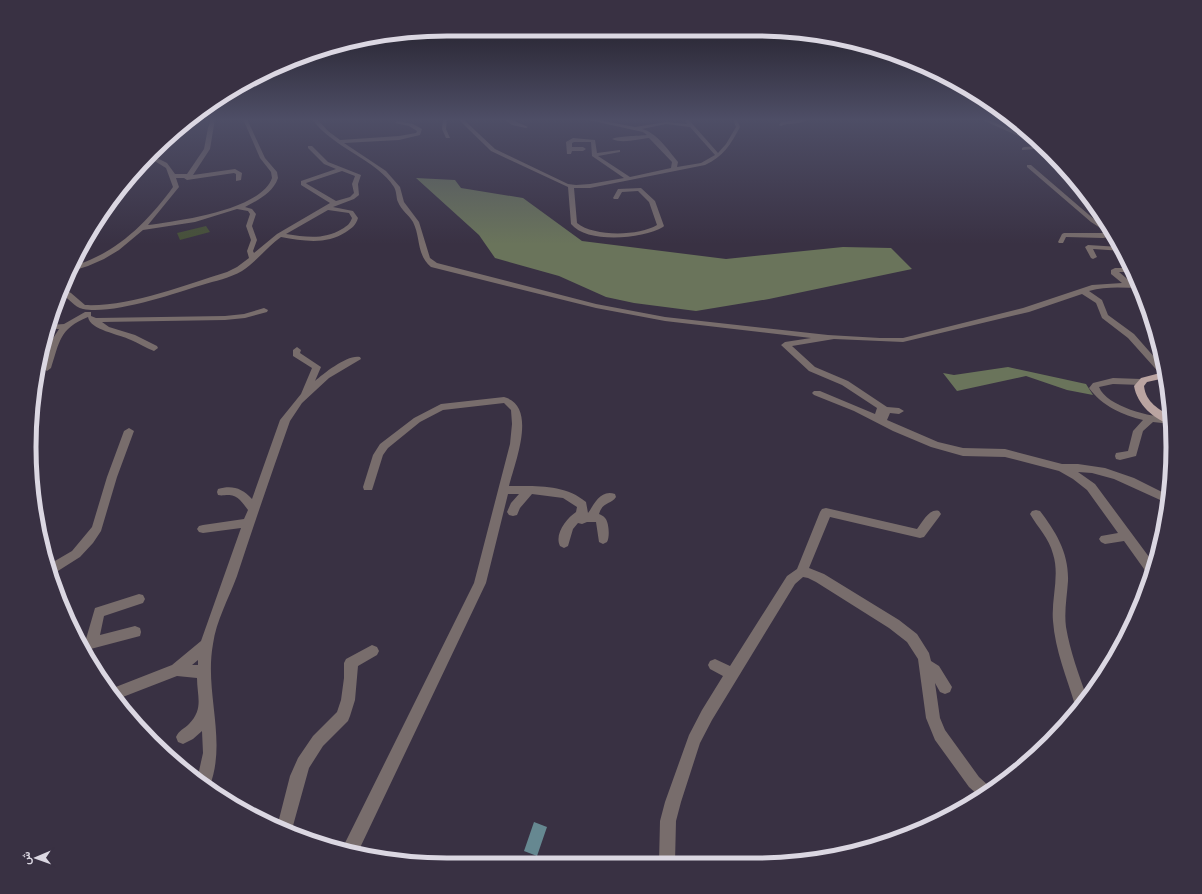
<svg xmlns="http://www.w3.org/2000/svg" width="1202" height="894" font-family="'Noto Sans',Vazirmatn,sans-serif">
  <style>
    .green { fill: #475139 }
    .forest { fill: #6a745b }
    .water { fill: #668891 }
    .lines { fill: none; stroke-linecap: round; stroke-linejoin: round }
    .minor { fill: #786d6c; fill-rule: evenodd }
    .major { fill: #baa4a1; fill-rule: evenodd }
    .rim { fill: none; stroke: #dbd7e2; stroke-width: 5 }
  </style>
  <rect width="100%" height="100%" fill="#393143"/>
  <!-- green -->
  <path class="green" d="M206,226L210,232L180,240L177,233Z"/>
  <!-- forest -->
  <path class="forest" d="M416,178L455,180L461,188L523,198L582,241L726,259L843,247L891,248L912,269L769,299L696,311L634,303L606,297L559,276L495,258L479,235Z
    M1008,367L1086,384L1093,395L1067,390L1026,376L957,391L943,373L954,375Z"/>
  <!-- water -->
  <path class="water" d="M534,822L547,827L537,856L524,851Z"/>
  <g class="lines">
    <!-- minor -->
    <path class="minor" d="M211,119H215L210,149L193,175L235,169L242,173L241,180L236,181V174L234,173L187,180L184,178H176L179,187L148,225C178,221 261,210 272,178L271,172L260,158L243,119H247L265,158L277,172L278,178C273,193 258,200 245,207L252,209L256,214L252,226L257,240L253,251L254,253L277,234L330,203L301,185V181L336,169L324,164L308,148V146H312L328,162L361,175L358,184L359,195L354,199L333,207L353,211L358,218C356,225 352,228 346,232C326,245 304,241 281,237C267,247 256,262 242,271C230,278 215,281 202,285C173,294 112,315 83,309C74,307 69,298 61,294L63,289L71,293L85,305C130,307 184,285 227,272L237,267L249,258L247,251L251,240L246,226L250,214L248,211L237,209L195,222L143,230L119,250L104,259L88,266L69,272L79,252L123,187L124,192L79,264C119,251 149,220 173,187L166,168L148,157L151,155L167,163L175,174H187L204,149L208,128ZM342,171L355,176L352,184L354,193L350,197L336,201L307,184L306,183ZM328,210L349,213L352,218C350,224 347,226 342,229C324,240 306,237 286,234Z
      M312,119H317L328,131L340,140L399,136L416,133L417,131L409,126L395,123L397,121L413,124L422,129L420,135L399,140L344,143L386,171L400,187L404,202L419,222L430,258L437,263L596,304L665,317L828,335L880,338H903L1023,308L1092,285L1122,283L1111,274V270L1115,268H1132L1134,272H1119L1132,283L1138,284L1140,288C1123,288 1106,286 1089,291L1102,300L1108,315L1134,334L1163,367L1165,377L1162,376L1128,338L1102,318L1096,303L1082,294L1029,312L903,342L834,339L792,346L815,367L848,381L887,407L899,408L904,411L899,414L890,413L887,420L938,442L963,448L1005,449L1062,464H1078L1105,468L1134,478L1170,496L1169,504L1114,479L1092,473L1078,472L1095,484L1155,565L1152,577L1149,576L1124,541L1105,544L1101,542L1099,539L1101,536L1118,533L1087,490L1073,479L1059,471L1005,457L963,456L931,447L893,431L854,411L814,395L812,393L814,391H820L875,414L877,408L842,385L809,371L781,345L785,342L811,338L665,321L596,308L431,267C416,254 421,238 413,222C409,215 401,210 398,202C396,198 397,192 394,187C377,160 333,148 312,119Z
      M443,119H447L446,129L450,138H446L442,129Z
      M458,119H463L495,149L568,184L576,185L590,184L624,178L592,156L591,142H574L572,143V147H583L586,149L583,151H572L571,154H567L566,142L573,138L595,140L597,153L620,150V152L598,156L630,177L671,168L672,162L649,138C639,139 622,144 612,139C618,136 638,136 647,135L643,132L584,119H593L635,127L666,122L687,124L685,121L689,120L718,153L726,144L736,127L733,119H737L740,127C731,144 723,157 705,165L590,188H574L577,223C594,237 639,236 657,225L649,202L638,191L622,192L618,199H614L613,198L618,189L641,188L655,201L664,226L663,227C643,239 587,244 571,224L568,187L491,151ZM666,124L690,127L715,155L701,163L677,167L678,162C669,151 656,132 642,129Z
      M504,119C511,119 522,124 528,127L526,128L512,125Z
      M802,119L807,120C800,125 789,122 781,126L779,125L781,122Z
      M980,119H986L1038,141L1047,148L1022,150V148L1024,147L1041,146Z
      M1027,165H1031L1095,220L1109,228L1114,236L1103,238L1066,237L1063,243H1059L1058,242L1062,234L1064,233H1108L1091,222L1027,167Z
      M1088,245L1120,247L1123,251L1093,249L1097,257L1093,259L1091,258L1085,247Z
      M264,308L268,310L267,312L245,318L225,320L102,322L109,327L135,335L157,346L158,348L154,351C146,348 138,343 131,340C119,334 90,330 88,317C59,329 60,341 51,368L47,371L43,368L52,340L59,329H49L51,325L64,324L85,312H91V316L96,318L225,316L244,314Z
      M297,347L301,350L300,353L321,367L315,381C324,373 348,354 360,357L361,359L329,378L302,403L290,421C272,472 254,524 237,576C229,598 216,621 213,644C204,693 228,741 209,788L197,780L203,753L202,731L193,739L183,744L178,742L176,737C179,730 184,729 189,724C204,709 197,696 197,678L177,676L115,700L108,690L172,665L201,641L241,528L203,533L199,532L197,529L199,526L203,525L244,519L248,510C243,503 237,494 228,495C224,495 222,496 218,495L217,492L218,489C232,485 242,488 252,499L280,420L301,394L312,368L293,356V350ZM198,660V665H192Z
      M1113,378L1141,379L1145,382L1141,385L1113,384L1099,387C1107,407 1151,417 1171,418L1172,420L1171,424L1153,422L1143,431L1136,456L1120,460L1116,459L1115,456L1116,453L1128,451L1133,431L1143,420C1123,415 1102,406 1089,388L1093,383Z
      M504,397C538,406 515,462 509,486C536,486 565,484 586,502L588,513C594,505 600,489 615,494L616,497C611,505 603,501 599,514C601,515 604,516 605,518C609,522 610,537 607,542L603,544L599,542L596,522H587L582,524L578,523L573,529L568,546L564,548L560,546C554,534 567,518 576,512L577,507L563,498L532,494L520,508L517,515L513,516L509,515L507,512L511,503L519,494H508L486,583L358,852L342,849L474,583L510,444L512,424L511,410L504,403L443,410L420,422L388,448L383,455L373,487L372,490H364L363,487L373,455L380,444L414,418L441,404Z
      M129,428L134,431L117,477L101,531L93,543L80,557L50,576L48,565L72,551L92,527L107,477L124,431Z
      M826,508L917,529C923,522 929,508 939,511L941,514L939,517L924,537L920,538L830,517L809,568L824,574L899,620L917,634L929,653L931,661L939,666L952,687L950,692L945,694L940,692L935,683L940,718L945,730L979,777L992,789L979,796L969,787L935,740L926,718L918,659L907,642L889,628L816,582L808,578L803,577L795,584L712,720L700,743L681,802L676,821L675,862H659L660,821L665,802L689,735L702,710L723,676L710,669L708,665L710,661L715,659L730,666L787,576L797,569L820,512L822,509Z
      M1036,510L1040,511C1056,532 1069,553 1068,581C1067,596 1064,612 1066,627C1070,651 1079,675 1087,698L1078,710L1075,705C1067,678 1055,650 1053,621C1051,599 1060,576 1053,554C1049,538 1038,528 1030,514L1032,511Z
      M139,594L143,595L145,599L143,603L104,616L100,635L135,626L140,628L141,632L140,636L83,651L78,641L86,639L95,608Z
      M372,645L377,647L379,651L377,655L358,666L355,700L350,716L348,721L323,746L309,768L291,833L277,827L290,776L298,758L313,736L337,712L341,700L344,678V663L346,659Z"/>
    <!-- major -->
    <path class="major" d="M1164,372L1165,378L1147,382L1144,386C1146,403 1159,409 1172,417V425C1154,420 1137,404 1134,386L1141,378Z"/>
  </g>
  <!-- sky -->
  <linearGradient id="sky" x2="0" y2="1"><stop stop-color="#1f1b25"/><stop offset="0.49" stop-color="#4e4e66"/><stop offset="1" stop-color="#4e4e66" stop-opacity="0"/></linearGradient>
  <rect width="1202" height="244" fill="url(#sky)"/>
  <!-- crop -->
  <path d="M0 0H1202V894H0ZM447 36H755A411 411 0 0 1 1166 447V447A411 411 0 0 1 755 858H447A411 411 0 0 1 36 447V447A411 411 0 0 1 447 36Z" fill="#393143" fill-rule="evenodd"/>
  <path class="rim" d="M447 36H755A411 411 0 0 1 1166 447V447A411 411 0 0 1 755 858H447A411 411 0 0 1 36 447V447A411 411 0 0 1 447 36Z"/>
  <!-- north arrow -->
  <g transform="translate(36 858) rotate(268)" stroke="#393143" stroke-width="3" paint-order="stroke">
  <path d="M0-3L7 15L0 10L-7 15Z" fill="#dbd7e2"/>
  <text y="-6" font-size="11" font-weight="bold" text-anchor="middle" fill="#dbd7e2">ش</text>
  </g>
</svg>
